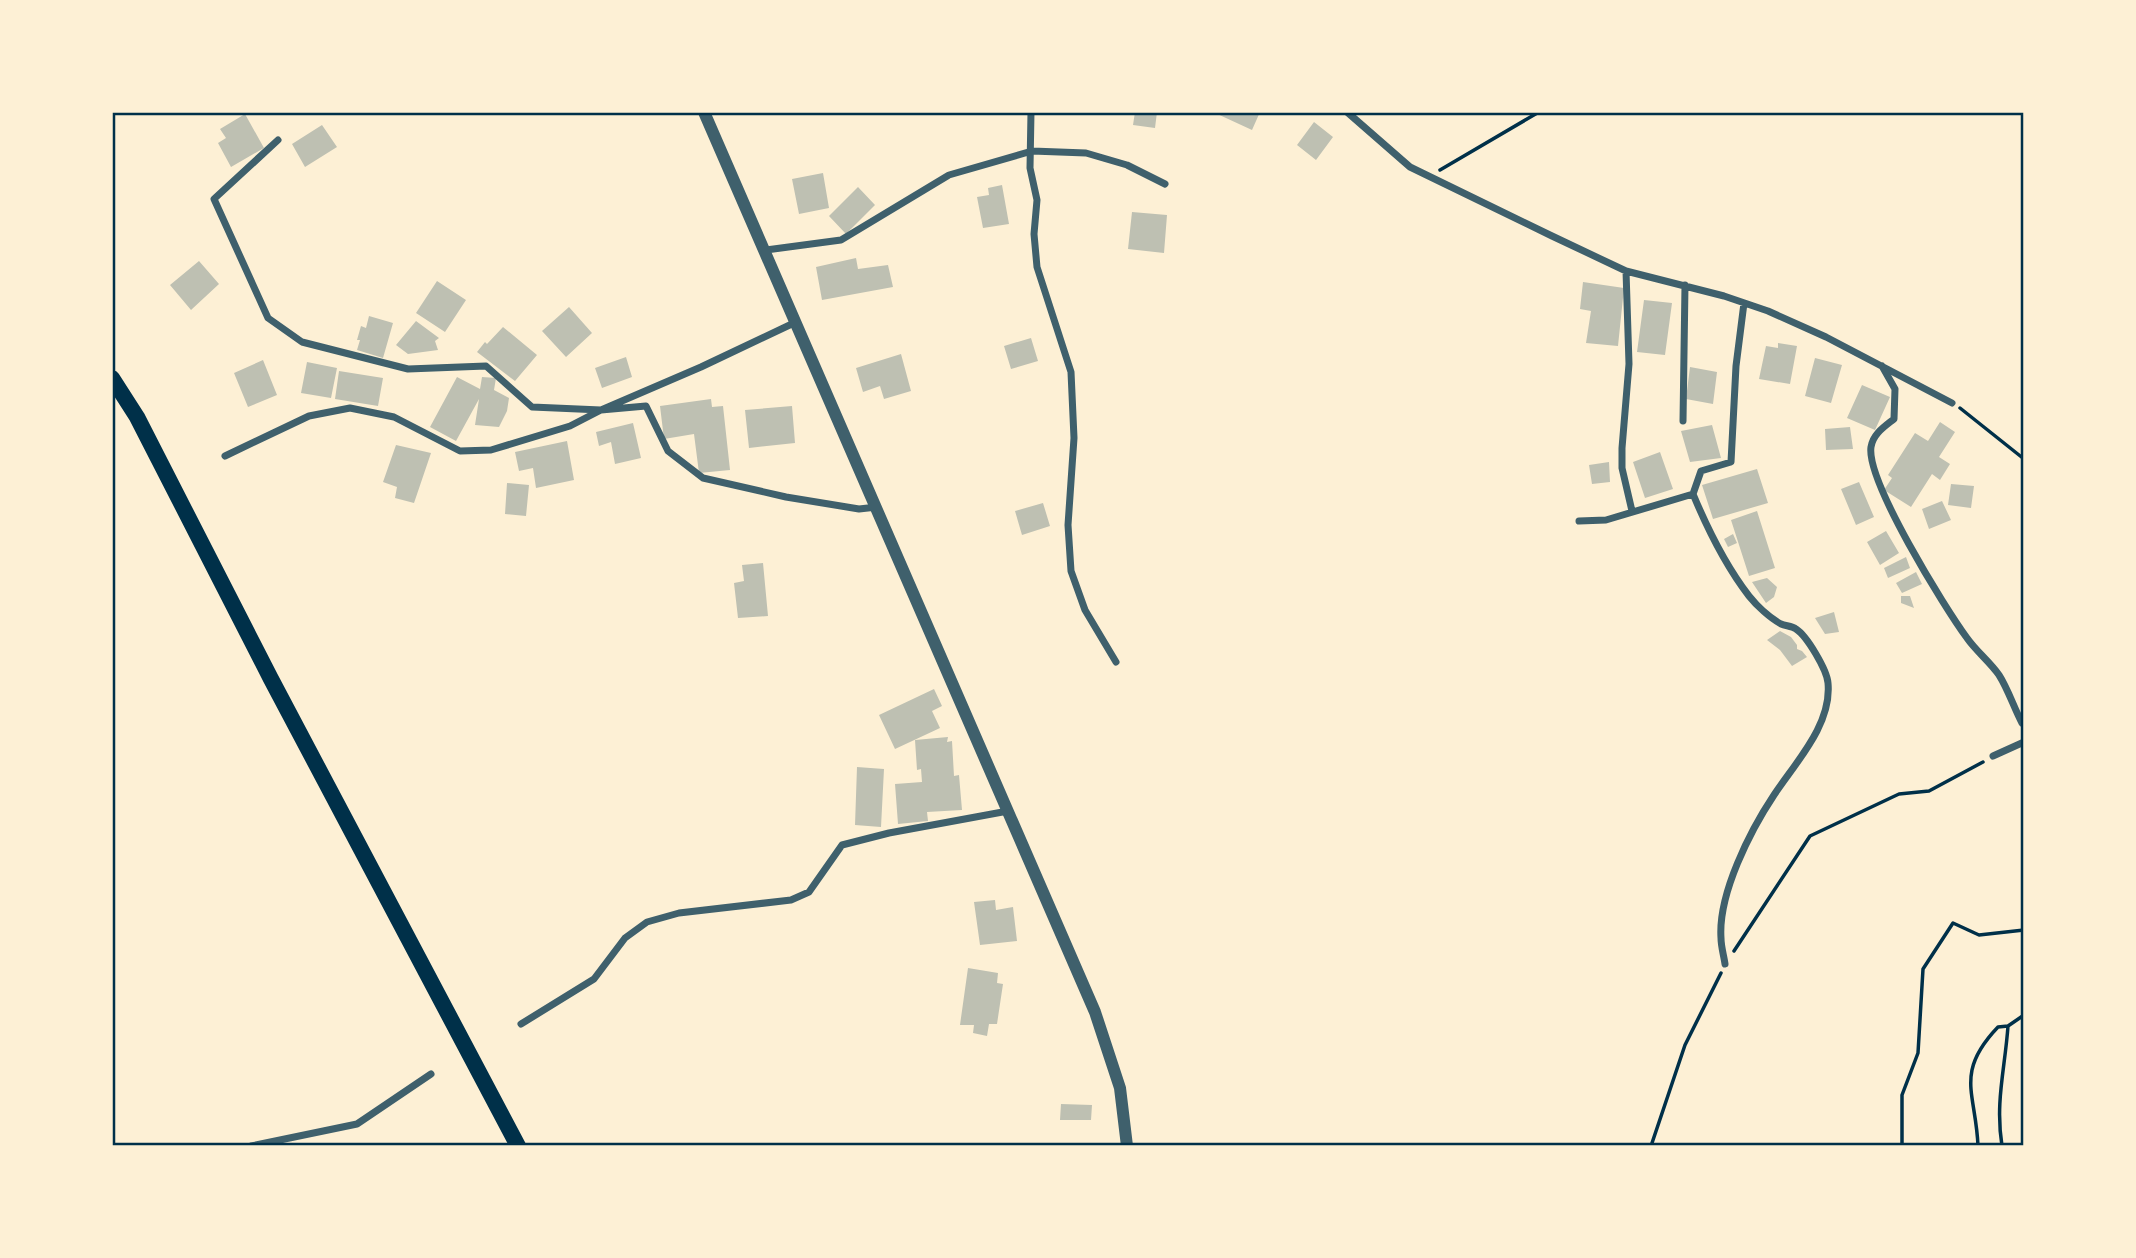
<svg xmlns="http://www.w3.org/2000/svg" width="2136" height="1258" font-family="'PT Sans',sans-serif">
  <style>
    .building { fill: #bec0b2 }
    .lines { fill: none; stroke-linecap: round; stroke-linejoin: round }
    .path { stroke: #003049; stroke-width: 3.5 }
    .minor { stroke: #3f606c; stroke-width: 7 }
    .tertiary { stroke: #3f606c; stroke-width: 12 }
    .primary { stroke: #003049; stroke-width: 16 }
    .neatline { fill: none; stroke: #003049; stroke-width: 2.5 }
  </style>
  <rect width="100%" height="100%" fill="#fdf0d5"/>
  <!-- building -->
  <path class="building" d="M1135,112H1157L1155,128L1133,125Z
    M1213,112H1260L1252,130Z
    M245,114L264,148L231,167L218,143L226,138L220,129Z
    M1314,122L1333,137L1316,160L1297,145Z
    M322,125L337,147L305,167L292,144Z
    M823,173L829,208L799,214L792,179Z
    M1002,185L1009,224L983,228L977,197L989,195L988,188Z
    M858,187L875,205L846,234L829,216Z
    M1132,212L1167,215L1164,253L1128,249Z
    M856,258L858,269L888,265L893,287L822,300L816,267Z
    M199,261L219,284L191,310L170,285Z
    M437,281L466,300L445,332L416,313Z
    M1583,282L1624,288L1618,346L1586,343L1591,311L1580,309Z
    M1644,300L1672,303L1665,355L1637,352Z
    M569,307L592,333L566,357L542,331Z
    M369,316L393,323L383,358L357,350L360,340H357L361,326L366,328Z
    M416,321L439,338L435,341L438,350L408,354L396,345Z
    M503,327L537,355L515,381L477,352L485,342L487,344Z
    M1031,338L1038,361L1011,369L1004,346Z
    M1778,343L1797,346L1790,384L1759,379L1766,346L1778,348Z
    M901,354L911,391L884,399L880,386L863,392L856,368Z
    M626,357L632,377L602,388L595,368Z
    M1815,358L1842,365L1831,403L1805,396Z
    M263,360L277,395L248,407L234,373Z
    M307,362L337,368L331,398L301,393Z
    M1690,367L1717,372L1713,404L1686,399Z
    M339,371L383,378L378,406L335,399Z
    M457,377L480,389L482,377L496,378L494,390L509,398L507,411L499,427L475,425L479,399L456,441L430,427Z
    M1862,385L1890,397L1875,430L1847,418Z
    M711,399L712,407L723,406L730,470L699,473L694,434L664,439L660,406Z
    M792,406L795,443L749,448L745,410Z
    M1940,422L1955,432L1939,457L1950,464L1940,480L1932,474L1911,507L1884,490L1892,478L1888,475L1915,433L1928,441Z
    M633,423L641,458L615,464L611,442L599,446L596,432Z
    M1712,425L1721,458L1690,462L1681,431Z
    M1850,427L1853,449L1826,450L1825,429Z
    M567,441L574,480L536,488L533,468L519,471L515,452Z
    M396,445L431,453L414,503L395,498L397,487L383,482Z
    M1660,452L1673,489L1645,498L1633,462Z
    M1609,462L1610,482L1592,484L1589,465Z
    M1757,469L1768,503L1713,519L1702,485Z
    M1859,482L1874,517L1856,525L1841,489Z
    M507,483L529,485L526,516L505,514Z
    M1951,484L1974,486L1971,508L1948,505Z
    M1942,501L1951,520L1929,529L1922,509Z
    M1043,503L1050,526L1022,535L1015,511Z
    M1757,511L1775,568L1749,576L1731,520Z
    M1886,531L1899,553L1880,565L1867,542Z
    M1733,534L1737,543L1728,547L1724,539Z
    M1906,557L1910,568L1888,578L1884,568Z
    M763,563L768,616L738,618L734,583L744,581L742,565Z
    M1916,572L1922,584L1902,593L1896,583Z
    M1767,578L1777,587L1774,597L1766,603L1752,582Z
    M1901,596H1910L1914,608L1901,603Z
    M1834,612L1839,632L1825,634L1815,618Z
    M1780,631L1791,637L1797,645V649L1802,651L1807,657L1792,666L1780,650L1767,640Z
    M934,689L942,706L932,711L940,728L895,749L879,715Z
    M948,737L947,742L952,741L954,776L959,775L962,810L927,812L928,821L898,824L895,784L922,782L921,769L917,770L915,740Z
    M857,767L884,769L881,827L855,825Z
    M995,900L996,910L1013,907L1017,941L980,945L974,902Z
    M968,968L998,973L997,983L1003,984L997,1024H989L987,1036L973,1033L974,1025H960Z
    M1061,1104L1092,1105L1091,1120H1060Z"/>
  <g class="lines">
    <!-- path -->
    <path class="path" d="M1440,170L1539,112
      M1960,408L2024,459
      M1734,951L1810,836L1899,794L1929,791L1983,762
      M2008,1026L2024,1015
      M1651,1146L1685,1045L1721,973
      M1902,1146V1095L1918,1053L1923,969L1953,923L1979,935L2024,930
      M1978,1146C1976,1093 1954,1073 1998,1027L2008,1026C2005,1069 1995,1102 2002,1146"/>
    <!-- minor -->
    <path class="minor" d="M1031,112L1030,168L1037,200L1034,234L1037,267L1071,372L1074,438L1068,525L1071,571L1085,610L1116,662
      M1347,112L1410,167L1552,236L1626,271L1724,296L1768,311L1826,337L1952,403
      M278,140L214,199L268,318L302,342L408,369L486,366L532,407L601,410L701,367L796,322
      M766,250L841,240L949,175L1032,151L1086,153L1127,165L1165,184
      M1626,271L1629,364L1622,448V468L1632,511
      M1882,366L1895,389L1894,419C1884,427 1873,434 1871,447C1866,481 1945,608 1967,638C1976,651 1990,662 1999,675C2008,689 2014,708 2022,723
      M1683,421L1685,285
      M225,456L309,416L350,408L394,417L460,451L491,450L570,426L601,410L646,406L668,451L703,478L786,497L859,509L877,507
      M1579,521L1606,520L1693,494
      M1993,756L2024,742
      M1725,964C1724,956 1721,947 1721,938C1718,894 1750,831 1774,795C1795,763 1832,725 1828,683C1827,670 1807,636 1796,629C1792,626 1786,626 1781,624C1770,618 1757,606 1749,596C1725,565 1708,530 1693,494L1701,471L1731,462L1736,366L1744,303
      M521,1024L594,979L625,938L647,922L679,913L791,900L809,892L842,845L889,833L1008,811
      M251,1146L357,1124L431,1074"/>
    <!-- tertiary -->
    <path class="tertiary" d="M704,112L1095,1012L1120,1088L1127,1146"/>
    <!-- primary -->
    <path class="primary" d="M112,378L137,417L271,679L518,1146"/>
  </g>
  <!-- border -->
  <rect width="2136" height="1258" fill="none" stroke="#fdf0d5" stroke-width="228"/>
  <rect x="114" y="114" width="1908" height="1030" class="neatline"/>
</svg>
